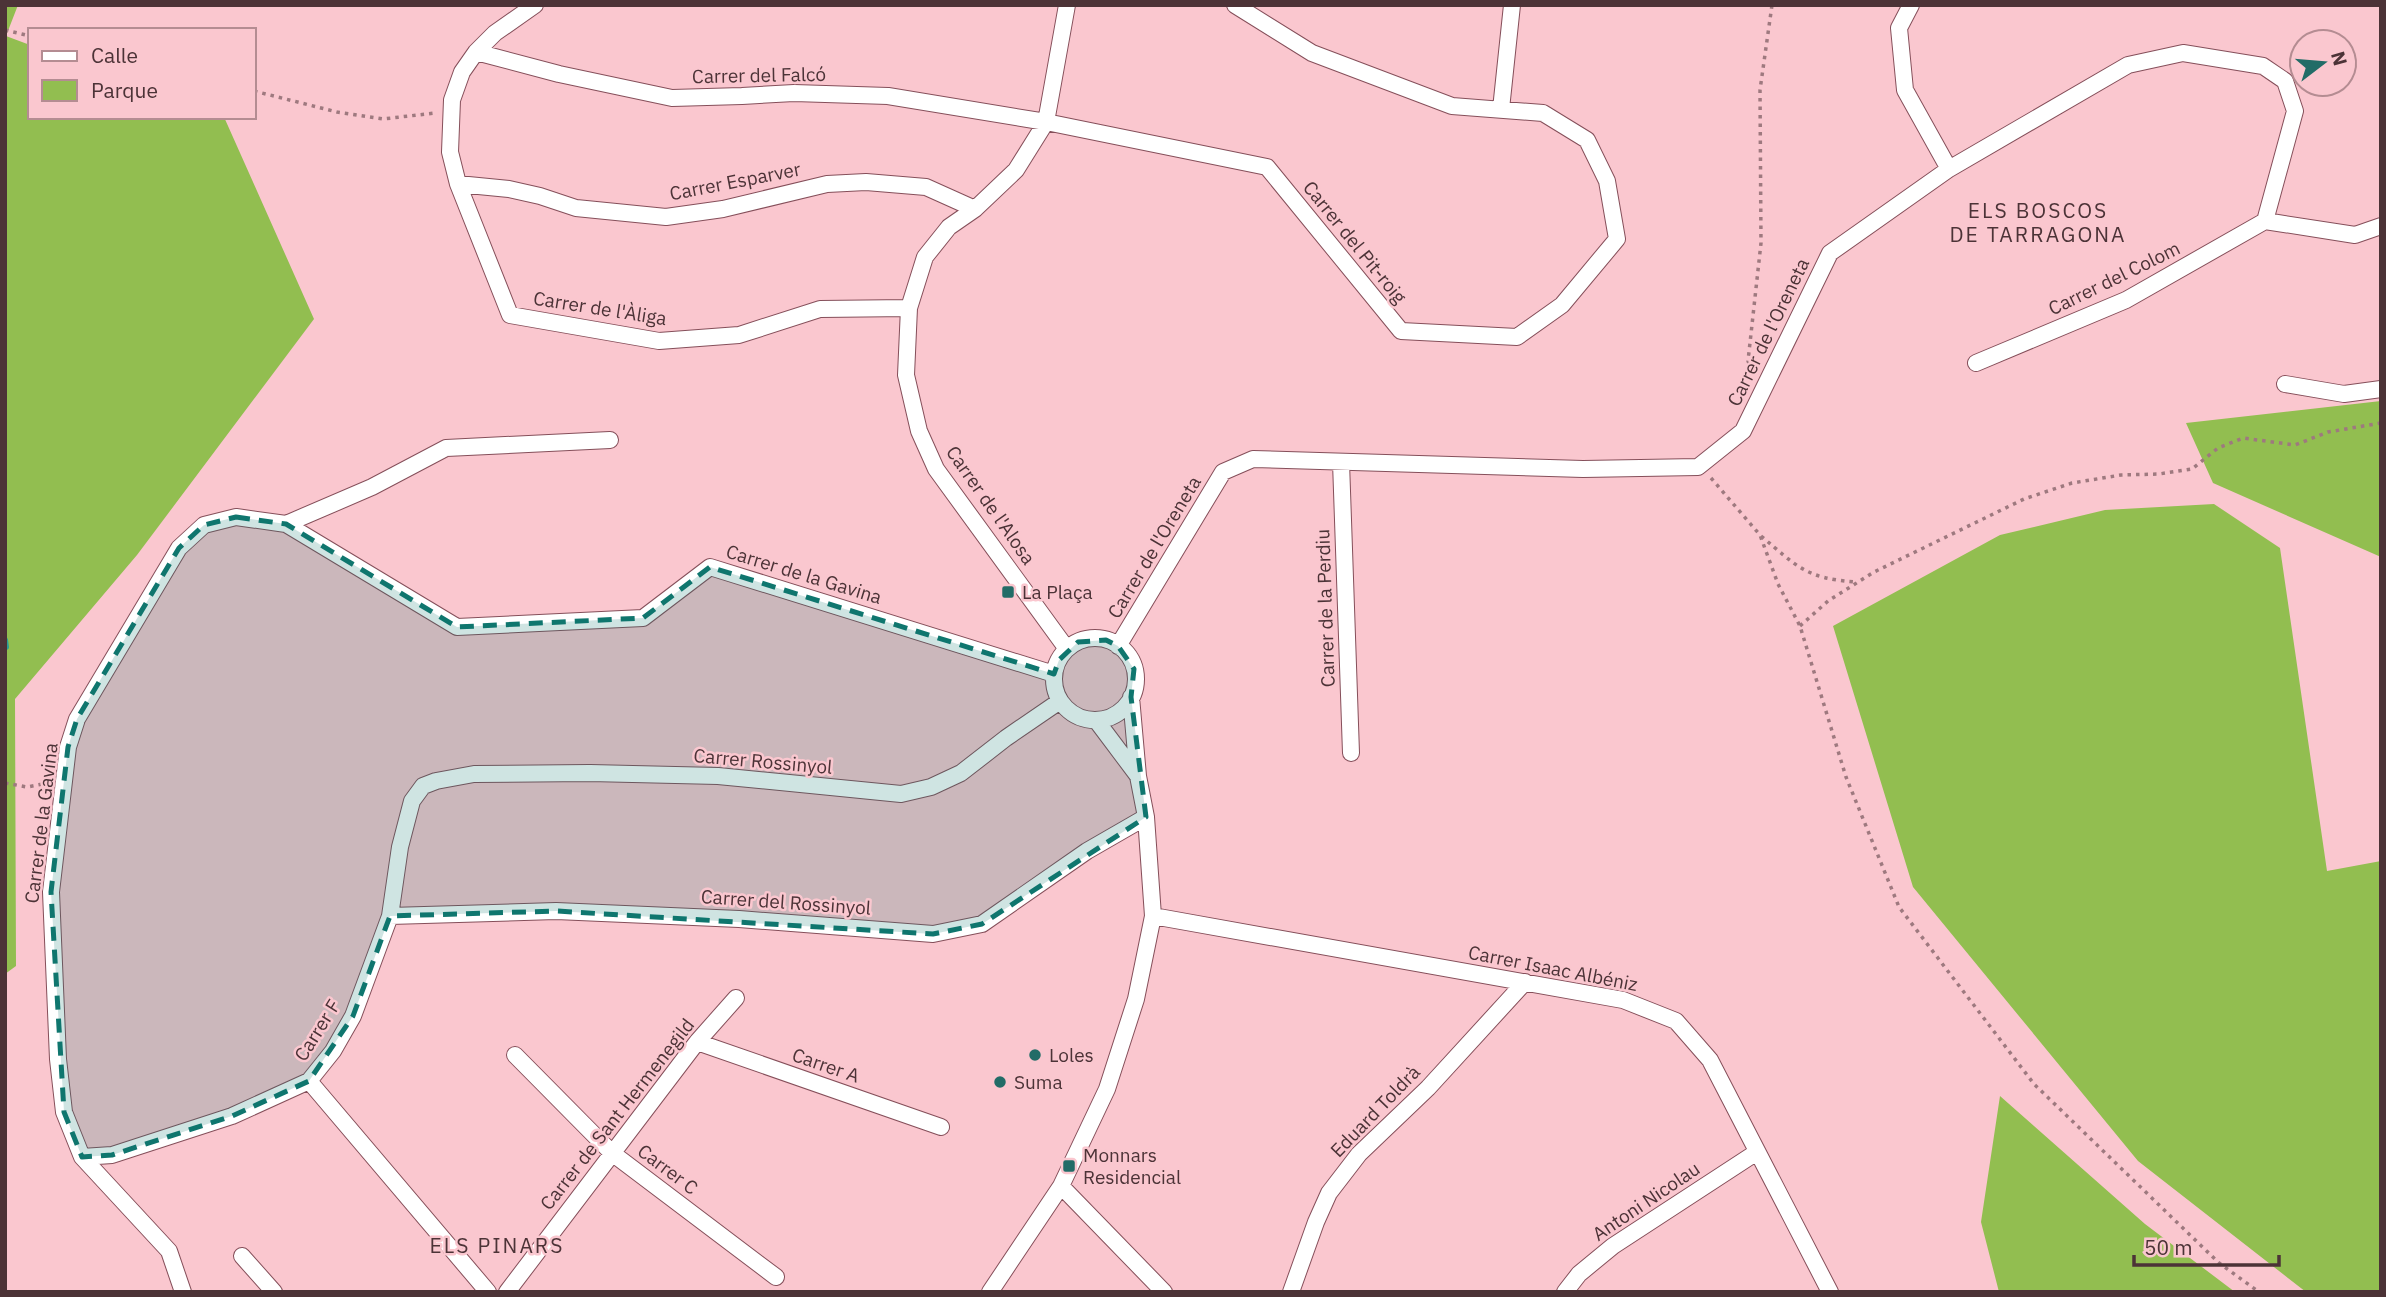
<svg xmlns="http://www.w3.org/2000/svg" width="2386" height="1297" font-family="'IBM Plex Sans',sans-serif">
  <style>
    .green { fill: #92be50 }
    .lines { fill: none; stroke-linecap: round; stroke-linejoin: round }
    .stream { stroke: #2c9d96; stroke-width: 6 }
    .minor-casing { stroke: #854f5a; stroke-width: 18 }
    .path { stroke: #9e797f; stroke-width: 3.5; stroke-dasharray: 3.5 5; stroke-linecap: butt }
    .minor { stroke: #fff; stroke-width: 16 }
    .marked { fill: #0f766e; fill-opacity: 0.2; stroke: #0f766e; stroke-width: 5; stroke-dasharray: 14 9; stroke-linejoin: round }
    .poi-dot { fill: #226c67; stroke: #fac7cf; stroke-width: 2.5 }
    .labels { text-anchor: middle; stroke-width: 5; stroke-linejoin: round; paint-order: stroke }
    .street-label { font-size: 19px; fill: #4c3337; stroke: #fac7cf }
    .poi-label { font-size: 19px; fill: #4c3337; stroke: #fac7cf; text-anchor: start }
    .neighbourhood-label { font-size: 21px; letter-spacing: 2px; fill: #4c3337; stroke: #fac7cf }
  </style>
  <rect width="100%" height="100%" fill="#fac7cf"/>
  <!-- green -->
  <path class="green" d="M5,5H18L6,36L30,45V117H224L314,319L137,555L15,699L16,966L5,974Z
    M2381,401V557L2213,483L2186,423Z
    M2214,504L2280,548L2327,871L2381,861V1292H2306L2138,1161L1913,887L1833,626L2000,535L2105,510Z
    M2000,1096L2145,1224L2235,1292H1999L1981,1222Z"/>
  <g class="lines">
    <!-- stream -->
    <path class="stream" d="M5,640L6,647"/>
    <defs>
      <path id="minor" d="M535,5L495,33L476,52L462,72L452,100L450,152L458,184L510,315L659,341L739,335L820,309L909,308
        M1067,5L1046,122L1016,170L975,209L949,227L925,257L909,308L906,375L919,431L936,469L1067,649
        M1911,5L1899,28L1905,90L1949,169
        M476,52L559,74L672,98L742,96L794,93L888,96L1046,122L1267,167L1401,331L1517,337L1562,305L1617,239L1607,181L1587,140L1543,113L1452,106L1312,53L1235,5
        M1501,109L1512,5
        M458,184L509,189L540,196L576,208L666,217L723,209L827,184L866,182L926,187L975,209
        M1976,363L2126,300L2265,221
        M2285,384L2344,394L2381,389
        M1341,462L1351,753
        M286,524L372,487L446,448L610,440
        M1054 679a41 41 0 1 1 82 0a41 41 0 1 1-82 0Z
        M1118,646L1223,472L1253,459L1583,469L1698,467L1743,431L1830,253L1949,169L2128,65L2183,53L2263,66L2285,81L2295,111L2265,221L2355,235L2381,226
        M1096,720L1138,776
        M390,916L556,911L739,919L933,934L982,924L1087,851L1146,817
        M1153,916L1623,1000L1676,1021L1710,1060L1830,1292
        M697,1042L941,1127
        M515,1055L612,1153L776,1277
        M309,1081L488,1292
        M82,1157L112,1155L232,1116L309,1081L333,1051L353,1016L390,916L400,847L412,801L423,786L436,781L474,774L590,773L718,776L901,794L931,787L961,773L1006,738L1060,701
        M1061,1186L1164,1292
        M242,1256L274,1292
        M183,1292L169,1251L82,1157L64,1112L58,1059L51,892L68,747L77,719L179,548L204,525L236,517L286,524L457,627L643,618L710,567L1054,674
        M507,1292L697,1042L736,998
        M990,1292L1061,1186L1107,1089L1136,999L1153,916L1146,817L1138,776L1131,697
        M1291,1292L1316,1222L1329,1193L1359,1154L1428,1088L1525,982
        M1565,1292L1579,1274L1613,1246L1757,1152"/>
    </defs>
    <!-- minor casing -->
    <use href="#minor" class="minor-casing"/>
    <!-- path -->
    <path class="path" d="M5,30L30,36
      M254,91L337,112L383,119L435,113
      M1752,372L1748,361L1761,243L1760,90L1772,5
      M1711,478L1760,535L1778,584L1800,626L1846,777L1899,907L2034,1084L2219,1263L2259,1292
      M1761,536C1798,567 1805,578 1855,582
      M1800,626L1828,601L1874,572L2024,499L2072,483L2121,475L2159,474L2192,469L2218,448L2243,438L2295,445L2328,432L2381,423
      M5,783L27,787L48,783"/>
    <!-- minor -->
    <use href="#minor" class="minor"/>
  </g>
  <!-- marked area -->
  <path class="marked" d="M236,517L286,524L457,627L643,618L710,567L1054,674L1059,660L1078,642L1106,640L1118,646L1134,669L1131,697L1146,817L982,924L933,934L556,911L390,916L353,1016L309,1081L232,1116L112,1155L82,1157L64,1112L51,892L68,747L77,719L179,548L204,525Z"/>
  <!-- markers -->
  <g class="poi-dot">
    <rect x="1001" y="585" width="14" height="14" rx="3.5"/>
    <circle cx="1035" cy="1055" r="7"/>
    <circle cx="1000" cy="1082" r="7"/>
    <rect x="1062" y="1159" width="14" height="14" rx="3.5"/>
  </g>
  <g class="labels">
    <!-- street labels -->
    <g class="street-label">
      <text transform="translate(759 75) rotate(-1)" y="7">Carrer del Falcó</text>
      <text transform="translate(735 181) rotate(-11)" y="7">Carrer Esparver</text>
      <text transform="translate(1355 242) rotate(51)" y="7">Carrer del Pit-roig</text>
      <text transform="translate(2114 278) rotate(-26)" y="7">Carrer del Colom</text>
      <text transform="translate(600 308) rotate(9)" y="7">Carrer de l'Àliga</text>
      <text transform="translate(1768 332) rotate(-64)" y="7">Carrer de l'Oreneta</text>
      <text transform="translate(991 505) rotate(55)" y="7">Carrer de l'Alosa</text>
      <text transform="translate(1154 547) rotate(-59)" y="7">Carrer de l'Oreneta</text>
      <text transform="translate(804 574) rotate(17)" y="7">Carrer de la Gavina</text>
      <text transform="translate(1325 608) rotate(-92)" y="7">Carrer de la Perdiu</text>
      <text transform="translate(763 761) rotate(5)" y="7">Carrer Rossinyol</text>
      <text transform="translate(41 823) rotate(-83)" y="7">Carrer de la Gavina</text>
      <text transform="translate(786 902) rotate(4)" y="7">Carrer del Rossinyol</text>
      <text transform="translate(1553 968) rotate(11)" y="7">Carrer Isaac Albéniz</text>
      <text transform="translate(317 1030) rotate(-58)" y="7">Carrer F</text>
      <text transform="translate(826 1065) rotate(19)" y="7">Carrer A</text>
      <text transform="translate(1375 1111) rotate(-46)" y="7">Eduard Toldrà</text>
      <text transform="translate(617 1114) rotate(-52)" y="7">Carrer de Sant Hermenegild</text>
      <text transform="translate(668 1169) rotate(37)" y="7">Carrer C</text>
      <text transform="translate(1646 1201) rotate(-34)" y="7">Antoni Nicolau</text>
    </g>
    <!-- poi labels -->
    <g class="poi-label">
      <text x="1022" y="599">La Plaça</text>
      <text x="1049" y="1062">Loles</text>
      <text x="1014" y="1089">Suma</text>
      <text x="1083" y="1162">Monnars<tspan x="1083" dy="22">Residencial</tspan></text>
    </g>
    <!-- neighbourhood labels -->
    <g class="neighbourhood-label">
      <text x="2038" y="218">ELS BOSCOS<tspan x="2038" dy="24">DE TARRAGONA</tspan></text>
      <text x="497" y="1253">ELS PINARS</text>
    </g>
  </g>
  <!-- border -->
  <rect width="2386" height="1297" fill="none" stroke="#4c3337" stroke-width="14"/>
  <!-- legend -->
  <rect x="28" y="28" width="228" height="91" fill="#fac7cf" stroke="#b48c92" stroke-width="2"/>
  <rect x="42" y="51" width="35" height="10" fill="#ffffff" stroke="#b48c92" stroke-width="2"/>
  <text x="91" y="63" font-size="21" fill="#4c3337">Calle</text>
  <rect x="42" y="80" width="35" height="21" fill="#92be50" stroke="#b48c92" stroke-width="2"/>
  <text x="91" y="98" font-size="21" fill="#4c3337">Parque</text>
  <!-- north arrow -->
  <g transform="translate(2323 63) rotate(74)"><circle r="33" fill="#fac7cf" stroke="#b48c92" stroke-width="2"/>
  <path d="M0-5L12 26L0 18L-12 26Z" fill="#226c67"/>
  <text y="-10" font-size="19" font-weight="bold" text-anchor="middle" fill="#4c3337">N</text>
  </g>
  <!-- scale -->
  <path d="M2134 1255v10h145v-10" fill="none" stroke="#4c3337" stroke-width="3.5"/>
  <text x="2144" y="1255" font-size="21" fill="#4c3337" stroke="#fac7cf" stroke-width="5" paint-order="stroke">50 m</text>
</svg>
